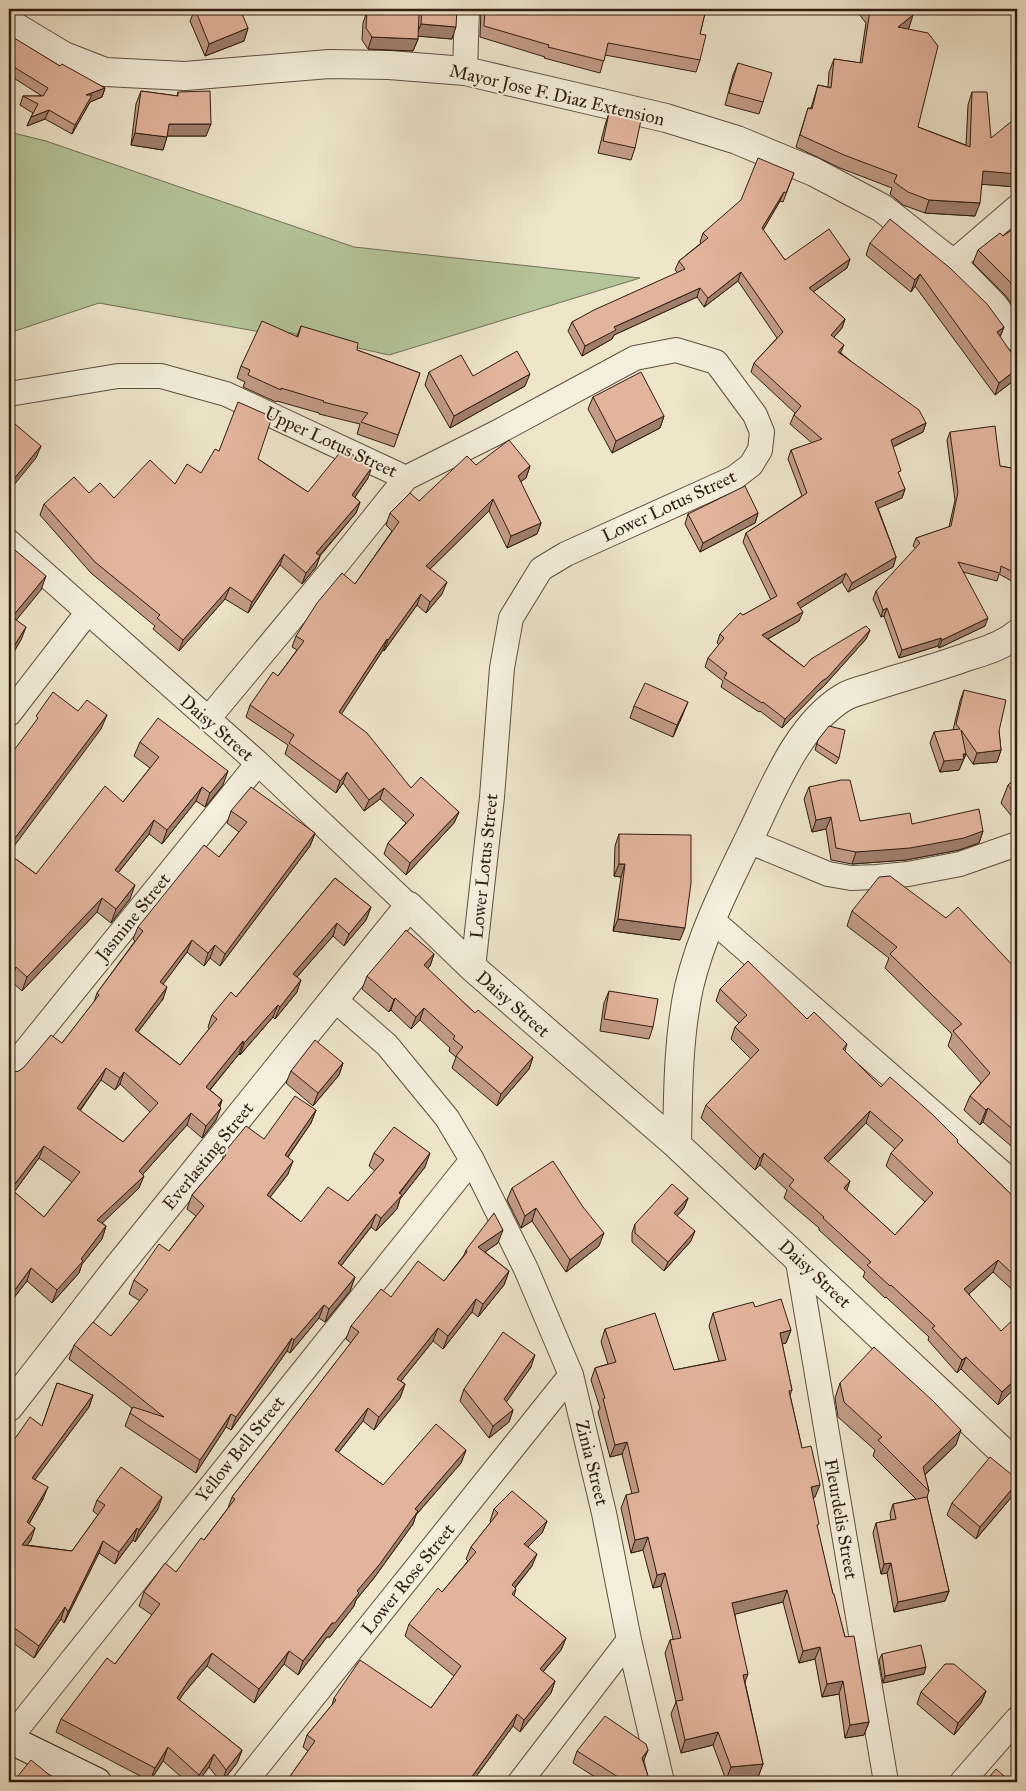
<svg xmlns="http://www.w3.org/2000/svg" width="1026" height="1791" font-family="'IM FELL Great Primer',serif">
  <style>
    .green { fill: #b5c59a; stroke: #727156 }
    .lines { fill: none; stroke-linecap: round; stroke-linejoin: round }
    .minor-casing { stroke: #604f40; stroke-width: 26 }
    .tertiary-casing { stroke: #604f40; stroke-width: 30 }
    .secondary-casing { stroke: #301d11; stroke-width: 30 }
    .minor { stroke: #f4eedd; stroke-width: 24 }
    .tertiary { stroke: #f4eedd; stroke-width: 28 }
    .secondary { stroke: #f4eedd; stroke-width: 28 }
    .wall { fill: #c39b86; stroke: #301d11; fill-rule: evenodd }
    .shaded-wall { fill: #9f7e6d; stroke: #301d11 }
    .building { fill: #e3b49c; stroke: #301d11; fill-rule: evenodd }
    .labels { text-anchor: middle; stroke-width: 4; stroke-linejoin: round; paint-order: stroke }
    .street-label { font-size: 18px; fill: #301d11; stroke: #f4eedd }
  </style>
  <rect width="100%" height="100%" fill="#eee5cb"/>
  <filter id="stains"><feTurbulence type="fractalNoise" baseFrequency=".004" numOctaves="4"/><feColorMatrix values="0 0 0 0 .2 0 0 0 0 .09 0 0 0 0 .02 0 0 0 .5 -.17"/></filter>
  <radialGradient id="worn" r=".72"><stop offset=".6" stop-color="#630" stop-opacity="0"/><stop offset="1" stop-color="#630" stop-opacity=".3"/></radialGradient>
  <!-- green -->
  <path class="green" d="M9,132L46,141L354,247L640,278L389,355L291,333L255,331L99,303L9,333Z"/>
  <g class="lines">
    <defs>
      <path id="minor" d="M465,71L467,9
        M952,263L1017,207
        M9,394L118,376H161L226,394L406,478
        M9,542L258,763L409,906
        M9,714L87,613
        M208,719L341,559L406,478L496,433L635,358L676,350L716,362L755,415L762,432L760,450L751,465L734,478L566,554L541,569L511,618L502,668L492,797L473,968
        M748,841L828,874L851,878L877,877L908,874L960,864L1017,844
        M711,919L1017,1186
        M334,999L387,1045L447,1118L472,1160L526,1269L571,1375L604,1513L629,1640L662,1782
        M9,1071L258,763
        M797,1256L886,1782
        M9,1739L472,1160
        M245,1782L571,1375
        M520,1782L629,1640
        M962,1782L1017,1719"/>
      <path id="tertiary" d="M9,23L64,56L105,72L185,76L329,64L389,65L465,71L666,118L737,140L814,172L882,208L952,263L994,306L1017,337
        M677,1145C678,1092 678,1038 689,987C702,933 726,886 750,837C773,790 797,725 844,697C852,692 863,690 872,687C904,676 937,668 969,656C986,651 1004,645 1017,634
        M9,1407L118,1267L409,906L473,968L677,1145L1017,1465"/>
      <path id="secondary" d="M9,1739L97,1782"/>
    </defs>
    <!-- minor casing -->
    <use href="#minor" class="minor-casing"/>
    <!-- tertiary casing -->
    <use href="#tertiary" class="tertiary-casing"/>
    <!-- secondary casing -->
    <use href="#secondary" class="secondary-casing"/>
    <!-- minor -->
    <use href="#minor" class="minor"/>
    <!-- tertiary -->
    <use href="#tertiary" class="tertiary"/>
    <!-- secondary -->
    <use href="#secondary" class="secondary"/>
  </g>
  <!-- wall -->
  <path class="wall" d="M195,9L248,28L244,41L205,56L190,21Z
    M419,9H457L452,39L418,36V39L413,51L368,49L362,40L363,23L367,11L418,14Z
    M481,9H658L669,11L670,9H706L700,34V60L696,72L605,55L600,73L544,58L545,57L480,37Z
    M855,9H908L909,28L908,29L918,127L966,145L968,105L972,92L991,138L1017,187L982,184L975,216L925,213L903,205L890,194L892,188L840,168L796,147L808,108H811L818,85L828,87L829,72L834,59L860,63L866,23Z
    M9,36L60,66L105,88L102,97L90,102L72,134L45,119L27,126L31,117L33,113L20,105L23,96H42L9,75Z
    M738,63L763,102L759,114L725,105L733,75Z
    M141,91L177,96L178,92L206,136H167L163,150L131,145L136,104Z
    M609,113L635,148L631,160L598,153L605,125Z
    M794,173L783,202L780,201L763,230L785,260L850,259L847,268L813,292L845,319L842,328L834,337L841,353L926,423L923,432L893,447L899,476L905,489L902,498L878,508L896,557L893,567L848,592L842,582L800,608L799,621L768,639L804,667L870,630L866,639L823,687L819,690L782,728L760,711L759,712L721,687L723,681L705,667L708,658L719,645L717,643L720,634L743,615L771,600L743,542L746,533L802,496L788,459L791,450L812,443L790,424L794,415L795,413L751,372L754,363L777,338L738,281L704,307L697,297L614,335L612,339L582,356L568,331L572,322L678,273L675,270L679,261L701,243L700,242L703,233Z
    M1017,226V311L1005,295L973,263L978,250L1003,236Z
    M870,243L1004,327L1000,337L1017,378L995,395L915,286L911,292L866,255Z
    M301,326L357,350L420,373L394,447L357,434L360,424L319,414V413L277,401L276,402L243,387L245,382L237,378L241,366L297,336Z
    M429,372L473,376L525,386L450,428L425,385Z
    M593,397L664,416L660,428L612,453L588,409Z
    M950,432L1000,466L1017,469V584L999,574L997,581L963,572L985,626L939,648L938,646L899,658L884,616L881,617L873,599L876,591L916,549L913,546L916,538L949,527L955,500L947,440Z
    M219,451L258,459L308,492L368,478L355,497L360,502L356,513L320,556L316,567L302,584L280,565L248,613L225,599L179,651L153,629L155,626L91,573L40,515L44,504L89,493L114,498L175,484L201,473Z
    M476,465L530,466L526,478L520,482L541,523L537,534L507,548L489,511L430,569L442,594L426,613L417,605L384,651L383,650L341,714L411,788L459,812L454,823L406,875L384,854L388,843L406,823L380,799L364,811L343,783L336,793L285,754L288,745L246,717L250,705L278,676L297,650L292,647L296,636L355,584L392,531L386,525L390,513L419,501Z
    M758,513L755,523L700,552L685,524L688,514Z
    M964,690L999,731L1001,750L997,762L973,764L966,754L959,770L940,772L930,743L934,732L953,730L960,701Z
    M634,706L683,714L673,737L630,718Z
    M818,740L839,758L836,764L815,750Z
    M140,742L223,785L205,807L196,801L162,844L149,834L118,873L130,899L111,923L97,912L22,991L11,981L9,984V854L36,874L123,802L150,768L134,756Z
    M1017,778V823L1001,803L1008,785Z
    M809,787L860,821L912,824L983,831L979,843L959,850L906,860L852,864L831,860L826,829L812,832L804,799Z
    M231,811L315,833L310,846L220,966L210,958L204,966L187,952L163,984V999L138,1032L180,1065L209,1029L208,1027L212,1015L236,997L335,878L371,907L366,920L344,946L333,936L297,977V992L275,1019L273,1017L240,1055L239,1054L210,1090L222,1100L216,1120L202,1138L187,1125L143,1174L139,1188L102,1223L106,1226L102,1239L82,1264L79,1273L52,1303L27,1281L9,1304V1079L19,1071L62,1043L94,1002L97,993L135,941L133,939L138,927L219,857L239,832L227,823ZM101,1080L115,1090L120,1084L150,1112L123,1142L80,1111ZM39,1158L72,1182L44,1217L14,1192Z
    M619,834L680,940L613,931L621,877L614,876L615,846Z
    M852,911L946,918L1017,970V1151L983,1122L980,1125L964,1110L970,1096L981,1083L948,1046L952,1034L885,968L889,958L847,926Z
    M434,954L430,966L427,969L475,1013L533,1057L529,1069L497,1106L452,1068L456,1057L449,1051L450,1048L420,1020L411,1029L391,1010L389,1012L362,989L367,976Z
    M720,989L807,1019L847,1044L845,1051L881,1087L957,1142L1017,1200V1294L993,1272L969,1294L1017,1386L998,1405L961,1369L957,1373L928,1340L929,1337L886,1297L885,1298L863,1277L865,1272L819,1230V1228L784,1198L787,1190L760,1165L755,1170L701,1118L706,1105L751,1059L731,1039L735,1027L739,1023L716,1001ZM866,1123L895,1149L891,1153L886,1166L925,1202L895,1235L847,1191L828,1162Z
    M609,991L653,1027L649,1039L600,1031L604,1003Z
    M343,1063L339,1075L313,1106L286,1083L291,1071Z
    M316,1110L311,1123L288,1157V1174L270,1197L301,1222L348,1201L375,1171L369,1166L374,1153L425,1167L400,1199L397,1209L376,1231L371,1227L341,1266L355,1277L350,1291L325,1322L319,1318L290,1353L287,1351L231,1430L226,1427L196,1473L125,1426L132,1408L69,1359L74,1345L111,1336L140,1301L129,1294L134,1280L169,1251L196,1216L187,1209L192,1195L222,1160L224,1153L264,1139Z
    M512,1188L599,1246L566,1272L532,1221L521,1228L507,1200Z
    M688,1198L684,1208L677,1216L691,1241L664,1271L632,1242V1233L635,1224Z
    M498,1243L485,1252L509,1271L504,1285L478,1317L472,1312L443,1349L433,1341L401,1381L405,1384L400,1398L374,1430L363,1421L338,1453L383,1485L466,1450L461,1463L416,1515L413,1524L374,1578L356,1600L354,1606L330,1637H327L298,1675L284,1664L254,1703L207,1666L184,1693L179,1700L242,1750L237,1763L222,1782H221L209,1767L198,1782H187L163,1761L150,1781L56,1732L61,1719L115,1664L152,1615L139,1606L144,1592L176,1572L204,1540L228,1508L232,1497L351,1343L346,1339L351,1326L391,1297L444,1281L464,1255L466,1250Z
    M755,1307L791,1330L786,1343L782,1344L792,1390L790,1395L802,1448L815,1497L813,1498L817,1528L833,1594L869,1722L864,1735L845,1738L839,1694L822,1697L815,1659L799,1663L783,1602L735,1614L745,1682L763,1764L758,1777L726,1780L713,1745L681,1753L671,1714L676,1702L665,1653L670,1640L673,1639L661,1586L653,1588L643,1550L631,1553L621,1508L626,1495L632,1494L622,1454L610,1457L598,1412L600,1408L591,1380L595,1368L608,1364L601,1342L605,1329L674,1370L719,1361L709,1326L713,1313Z
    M531,1367L506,1402L513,1410L509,1422L489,1438L460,1401L464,1389Z
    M57,1383L93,1395L89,1407L35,1479L43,1499L29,1524L31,1540L27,1545L72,1551L98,1515L93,1511L97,1500L158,1509L135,1542L133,1540L115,1564L99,1553L64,1623L61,1619L34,1658L9,1640V1447L42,1426Z
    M840,1383L956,1445L925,1475L929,1491L927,1497L949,1591L945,1601L894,1612L887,1573L881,1574L873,1533L876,1523L891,1520L890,1514L893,1504L916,1499L873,1456L875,1450L838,1417L835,1398Z
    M1015,1493L976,1539L947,1515L952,1503Z
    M494,1509L547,1521L542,1533L528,1547L532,1566L515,1588L516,1589L514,1596L566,1638L561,1650L543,1672L555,1681L551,1693L520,1732L513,1726L472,1782H286L308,1751L303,1747L307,1735L332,1705L334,1698L431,1708L454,1676L405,1636L409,1624L442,1592L468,1561L466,1559L471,1547L491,1522L490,1521Z
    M882,1654L924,1674L883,1683L879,1660Z
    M986,1691L981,1703L954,1735L917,1704L921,1692Z
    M648,1750L643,1762L650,1782H603L573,1763L577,1751Z"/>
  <!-- shaded-wall -->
  <path class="shaded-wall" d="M913,15L909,28L894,40L898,27Z
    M421,24L456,27L452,39L416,36Z
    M248,28L244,41L205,56L209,44Z
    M372,37L418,39L413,51L368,49Z
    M105,88L102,97L90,102L72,134L86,95Z
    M49,110L45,119L27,126L31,117Z
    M169,124H211L206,136H164Z
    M135,133L167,137L163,150L131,145Z
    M1017,163V187L978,184L983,171L1016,164Z
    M784,192L780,201L759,237L762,228Z
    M929,200L980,203L975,216L925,213Z
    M850,259L847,268L806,297L809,288Z
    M741,272L738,281L704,307L708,298Z
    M920,274L915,286L911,292L915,280Z
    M700,288L697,297L614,335L612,339L582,356L585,346L614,327Z
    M845,319L842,328L828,344L831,335Z
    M1004,327L999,339L997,332Z
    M844,345L840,354L838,352Z
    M1017,369V378L995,395L999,383Z
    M530,374L525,386L450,428L454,416Z
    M664,416L660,428L612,453L616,441Z
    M926,423L923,432L888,449L891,440Z
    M41,446L36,458L9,491V485Z
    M530,466L526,478L513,487L518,476Z
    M372,467L368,478L348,507L352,495Z
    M905,489L902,498L872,511L875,502Z
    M493,499L489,511L422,577L426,566Z
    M360,502L356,513L312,564L316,553Z
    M758,513L755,523L700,552L703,543Z
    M541,523L537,534L507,548L511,536Z
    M284,554L280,565L248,613L252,602Z
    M320,556L316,567L302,584L306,573Z
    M896,557L893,567L848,592L852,583Z
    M846,573L842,582L794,612L797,603Z
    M46,576L41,590L9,629L12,617Z
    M447,582L442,594L426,613L430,602Z
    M230,587L225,599L179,651L183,640Z
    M421,594L417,605L384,651L388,640Z
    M887,608L884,616L881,617L883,610Z
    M803,612L799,621L759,644L762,635Z
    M988,618L985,626L939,648L942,640Z
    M26,627L21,640L9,660V654Z
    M870,630L866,639L823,687L819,690L782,728L785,719Z
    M941,638L938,646L899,658L902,650Z
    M387,639L383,650L335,724L339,712Z
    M688,702L683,714L673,737L677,725Z
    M107,715L101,729L9,853V846Z
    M1001,750L997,762L973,764L977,753Z
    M963,754H966L959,770L940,772L944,761Z
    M228,771L223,785L205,807L210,793Z
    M347,772L343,783L336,793L340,781Z
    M202,787L196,801L162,844L167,830Z
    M384,788L380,799L364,811L369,800Z
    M459,812L454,823L406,875L410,863Z
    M831,817L826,829L812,832L816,820Z
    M154,820L149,834L109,884L115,870Z
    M983,831L979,843L959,850L906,860L852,864L856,852Z
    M315,833L310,846L220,966L225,954Z
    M619,864H625L621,877L614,876Z
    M135,885L130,899L111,923L116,909Z
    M102,898L97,912L22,991L27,977Z
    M371,907L366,920L344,946L349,934Z
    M618,919L685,928L680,940L613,931Z
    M337,923L333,936L289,986L293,974Z
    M192,940L187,952L156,994L160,982Z
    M215,945L210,958L204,966L208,953Z
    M434,954L430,966L419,978L424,965Z
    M16,967L11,981L9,984V976Z
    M301,980L297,992L275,1019L280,1007Z
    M167,987L163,999L130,1042L135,1030Z
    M395,998L391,1010L389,1012L394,1000Z
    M278,1005L273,1017L240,1055L244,1043Z
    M424,1008L420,1020L411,1029L416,1017Z
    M243,1041L239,1054L202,1099L206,1087Z
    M533,1057L529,1069L497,1106L501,1094Z
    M343,1063L339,1075L313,1106L318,1093Z
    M106,1068L101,1080L72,1121L77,1108Z
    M124,1072L120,1084L115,1090L120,1078Z
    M222,1100L217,1112L221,1108L216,1120L202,1138L206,1126L218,1105Z
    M988,1108L983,1122L980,1125L986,1110Z
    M316,1110L311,1123L280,1168L285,1155Z
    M870,1111L866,1123L820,1170L824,1158Z
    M191,1113L187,1125L135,1183L139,1171Z
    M44,1146L39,1158L9,1199L11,1189Z
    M430,1153L425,1167L400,1199L397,1209L376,1231L381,1218Z
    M764,1153L760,1165L755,1170L760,1158Z
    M293,1161L288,1174L262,1208L267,1195Z
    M144,1176L139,1188L93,1232L97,1220Z
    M850,1181L846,1193L844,1188Z
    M688,1198L684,1208L671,1223L674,1213Z
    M536,1208L532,1221L521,1228L525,1216Z
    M376,1214L371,1227L333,1276L338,1263Z
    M106,1226L102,1239L82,1264L79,1273L52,1303L57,1290Z
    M503,1230L498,1243L473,1260L478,1247Z
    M695,1231L691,1241L664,1271L668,1262Z
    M604,1233L599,1246L566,1272L570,1260Z
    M998,1260L993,1272L960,1302L964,1289Z
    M31,1268L27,1281L9,1304V1298Z
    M509,1271L504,1285L478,1317L483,1304Z
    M355,1277L350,1291L325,1322L329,1309Z
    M476,1299L472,1312L443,1349L448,1336Z
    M324,1305L319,1318L290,1353L294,1340Z
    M438,1328L433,1341L392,1392L397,1379Z
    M791,1330L786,1343L775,1346L780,1333Z
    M292,1338L287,1351L231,1430L236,1417Z
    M535,1355L531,1367L500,1411L504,1399Z
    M966,1357L961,1369L957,1373L962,1360Z
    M1017,1378V1386L998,1405L1002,1392Z
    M405,1384L400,1398L374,1430L379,1417Z
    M93,1395L89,1407L28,1489L32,1478Z
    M368,1408L363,1421L330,1463L335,1450Z
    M513,1410L509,1422L489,1438L493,1426Z
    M231,1414L226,1427L196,1473L200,1460Z
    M961,1430L956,1445L918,1481L923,1467Z
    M627,1442L622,1454L610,1457L615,1445Z
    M466,1450L461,1463L416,1515L413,1524L374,1578L356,1600L354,1606L330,1637H327L298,1675L303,1661L357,1591L415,1509Z
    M1017,1483V1487L1015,1493L976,1539L980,1527Z
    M820,1485L815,1497L807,1499L811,1487Z
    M48,1487L43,1499L23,1534L27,1522Z
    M162,1497L158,1509L135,1542L139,1530Z
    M547,1521L542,1533L519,1556L524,1544Z
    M35,1528L31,1540L18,1557L22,1545Z
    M137,1528L133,1540L115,1564L119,1552Z
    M648,1537L643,1550L631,1553L635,1540Z
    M103,1541L99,1553L64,1623L68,1612Z
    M537,1554L532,1566L507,1597L512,1585Z
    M891,1563L887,1573L881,1574L884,1564Z
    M665,1573L661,1586L653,1588L657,1575Z
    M787,1590L783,1602L728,1616L732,1603Z
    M949,1591L945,1601L894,1612L898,1602Z
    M65,1607L61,1619L34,1658L39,1646Z
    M566,1638L561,1650L535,1681L540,1669Z
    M820,1647L815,1659L799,1663L803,1651Z
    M289,1651L284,1664L254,1703L259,1689Z
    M212,1653L207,1666L184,1693L172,1711L177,1698L189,1680Z
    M926,1667L924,1674L883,1683L885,1676Z
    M748,1674L743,1687V1675Z
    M555,1681L551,1693L520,1732L524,1720Z
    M843,1681L839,1694L822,1697L827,1684Z
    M986,1691L981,1703L954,1735L958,1723Z
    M517,1714L513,1726L472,1782H468Z
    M869,1722L864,1735L845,1738L850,1725Z
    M718,1732L713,1745L681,1753L685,1740Z
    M168,1747L163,1761L150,1781L155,1768Z
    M242,1750L237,1763L222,1782L226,1770Z
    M648,1750L643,1762L642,1758Z
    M214,1754L209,1767L198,1782H196L199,1775Z
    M763,1764L758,1777L726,1780L731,1767Z"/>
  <!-- building -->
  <path class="building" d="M195,9H240L248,28L209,44Z
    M422,9H457L456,27L421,24Z
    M485,9H658L671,11L672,9H706L700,34L706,35L700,60L608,43L604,61L548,47L549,45L484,26Z
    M870,9H908L913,15L898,27L928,33L938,46L918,127L970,147L972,92H987L991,138L1017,117V163L1016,164L1017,165V174L983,171L980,203L929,200L908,192L894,182L897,175L844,155L800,135L808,108L812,109L818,85L831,88L834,59L862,63L870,10Z
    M367,11L419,14L418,39L372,37L366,28Z
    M9,36L10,37L11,36L60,66L62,64L105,88L86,95H92L75,125L49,110L31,117L38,104L23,96H43L48,88L9,64Z
    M738,63L772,73L763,102L729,93Z
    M141,91L178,96V92L210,91L211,124H169L167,137L135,133Z
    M609,113L641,120L635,148L603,141Z
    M758,158L794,173L786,193L784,192L762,228L785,260L829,229L850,259L809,288L845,319L831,335L844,345L838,352L919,410L926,423L891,440L901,471L898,472L905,489L875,502L896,557L852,583L846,573L797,603L803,612L762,635L804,667L811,659L866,626L870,630L827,678L822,681L785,719L763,702L762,703L724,678L727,673L708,658L724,638L720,634L740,613L743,615L777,596L746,533L807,493L791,450L822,439L794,415L801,406L754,363L783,332L741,272L708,298L700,288L614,327L616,330L585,346L572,322L594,310L685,269L679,261L708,238L703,233L741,200Z
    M890,219L950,268L987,304L1004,327L997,332L1017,361V369L999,383L920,274L915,280L870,243Z
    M1017,226V292L1010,282L978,250L1000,233L1003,236Z
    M262,321L298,337L301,326L358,343L357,350L420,373L398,435L361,422L368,413L323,402L324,401L281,388V390L248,375L250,370L241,366Z
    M517,351L530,374L454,416L429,372L461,355L473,376Z
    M641,372L664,416L616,441L593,397Z
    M238,402L272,417L258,459L308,492L342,450L362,459L372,467L352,495L360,502L316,553L320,556L306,573L284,554L252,602L230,587L183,640L157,618L160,615L95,562L44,504L74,477L89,493L100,483L114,498L150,460L175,484L187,464L201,473L215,449L219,451Z
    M9,419L41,446L9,485Z
    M995,426L1000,466L1017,469V574L1001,566L1000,573L958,562L988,618L942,640L941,638L902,650L887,608L883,610L876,591L920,543L916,538L951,526L958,492L950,432Z
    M509,440L530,466L518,476L541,523L511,536L493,499L426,566L447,582L430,602L421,594L388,640L387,639L339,712L367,733L411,788L421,777L459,812L410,863L388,843L414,815L384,788L369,800L347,772L340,781L289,743L294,735L250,705L273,672L278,676L304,641L296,636L317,603L342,573L355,584L399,522L390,513L410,493L419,501L467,456L476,465Z
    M745,486L758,513L703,543L688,514Z
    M9,545L46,576L12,617L26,627L9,654Z
    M645,683L688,702L677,725L634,706Z
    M964,690L1006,700L999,731L1001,750L977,753L961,730L966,754H963L964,759L944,761L934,732L960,729L956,724Z
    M53,692L78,711L87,700L107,715L9,846V757L38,718L36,716Z
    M158,718L228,771L210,793L202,787L167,830L154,820L115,870L135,885L116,909L102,898L27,977L16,967L9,976V854L36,874L105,786L123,802L159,757L140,742Z
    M829,726L845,730L839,758L817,744L818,740Z
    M1017,778V797L1008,785Z
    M841,780H850L860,821L910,813L912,824L979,809L983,831L964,838L910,848L856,852L836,848L831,817L816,820L809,787Z
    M251,787L315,833L225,954L215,945L208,953L192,940L160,982L167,987L135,1030L180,1065L217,1019L212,1015L231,992L236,997L335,878L371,907L349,934L337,923L293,974L301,980L280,1007L278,1005L244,1043L243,1041L206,1087L222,1100L218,1105L221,1108L206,1126L191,1113L139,1171L144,1176L97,1220L106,1226L81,1259L83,1261L57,1290L31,1268L9,1298V1079L14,1072L19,1071L24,1067L51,1035L62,1043L99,995L97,993L143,931L138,927L204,845L219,857L247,822L231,811ZM106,1068L120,1078L124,1072L158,1103L123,1142L77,1108ZM44,1146L80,1172L44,1217L11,1189Z
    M619,834L691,835V883L685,928L618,919L625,864H619Z
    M890,876L946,918L958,907L1017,970V1133L988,1108L986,1110L970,1096L990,1073L953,1031L962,1024L890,954L897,947L852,911L879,877Z
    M406,930L434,954L424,965L475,1013L478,1010L533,1057L501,1094L456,1056L463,1047L453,1039L455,1036L424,1008L416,1017L395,998L394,1000L367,976Z
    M748,961L807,1019L814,1012L847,1044L843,1049L881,1087L890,1077L932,1114L958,1140L957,1142L1017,1200V1278L998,1260L964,1289L1001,1331L1017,1316V1378L1002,1392L966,1357L962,1360L932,1328L935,1326L891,1285L890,1286L867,1265L871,1262L823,1218L824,1217L789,1186L794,1180L764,1153L760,1158L706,1105L759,1050L735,1027L747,1015L720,989ZM870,1111L903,1140L891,1153L933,1193L895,1235L844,1188L850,1181L824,1158Z
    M609,991L658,999L653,1027L604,1019Z
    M315,1040L343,1063L318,1093L291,1071Z
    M295,1096L316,1110L285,1155L293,1161L267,1195L301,1222L328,1187L348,1201L384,1160L374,1153L394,1127L430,1153L399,1193L402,1195L381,1218L376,1214L338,1263L355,1277L329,1309L324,1305L294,1340L292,1338L236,1417L231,1414L200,1460L130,1413L133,1407L164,1417L74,1345L93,1322L111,1336L148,1290L134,1280L159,1244L169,1251L204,1206L192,1195L226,1155L224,1153L246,1126L264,1139Z
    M553,1161L583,1207L604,1233L570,1260L536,1208L525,1216L512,1188Z
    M672,1184L688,1198L674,1213L695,1231L668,1262L635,1233V1224Z
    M494,1213L503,1230L478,1247L509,1271L483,1304L476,1299L448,1336L438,1328L397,1379L405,1384L379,1417L368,1408L335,1450L383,1485L436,1424L466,1450L415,1509L418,1511L379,1565L357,1591L359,1593L335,1623H332L303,1661L289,1651L259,1689L212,1653L189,1680L177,1698L242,1750L226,1770L214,1754L199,1775L168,1747L155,1768L61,1719L107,1658L115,1664L160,1604L144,1592L165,1563L176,1572L201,1538L204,1540L235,1499L232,1497L359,1332L351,1326L381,1289L391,1297L418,1261L444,1281L467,1252L466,1250Z
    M781,1299L791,1330L780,1333L792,1390L789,1391L802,1448L811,1446L820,1485L811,1487L819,1524L817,1525L833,1594H834L845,1637L854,1636L869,1722L850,1725L843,1681L827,1684L820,1647L803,1651L787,1590L732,1603L748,1674L743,1675L763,1764L731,1767L718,1732L685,1740L676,1701L683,1700L670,1640L681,1638L665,1573L657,1575L648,1537L635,1540L626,1495L639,1492L627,1442L615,1445L603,1399L605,1398L595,1368L616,1362L605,1329L655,1313L674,1370L726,1360L713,1313L753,1302L755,1307Z
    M503,1332L535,1355L504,1399L513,1410L493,1426L464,1389Z
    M874,1347L933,1401L961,1430L923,1467L929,1491L878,1440L882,1437L844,1402L840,1383Z
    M57,1383L93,1395L32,1478L48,1487L27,1522L35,1528L22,1545L72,1551L105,1505L97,1500L121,1467L162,1497L139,1530L137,1528L119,1552L103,1541L68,1612L65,1607L39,1646L9,1624V1447L30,1417L42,1426Z
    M990,1457L1017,1479V1483L980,1527L952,1503Z
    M512,1491L547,1521L524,1544L537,1554L512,1585L516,1589L512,1594L566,1638L540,1669L555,1681L524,1720L517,1714L468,1782H286L315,1741L307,1735L336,1700L334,1698L360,1660L431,1708L461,1666L409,1624L438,1588L442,1592L476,1552L471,1547L498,1513L494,1509Z
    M927,1497L949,1591L898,1602L891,1563L884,1564L876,1523L896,1519L893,1504Z
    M921,1645L926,1667L885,1676L882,1654Z
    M945,1664H954L986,1691L958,1723L921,1692Z
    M605,1716L646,1744L648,1750L642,1758L650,1782H626L577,1751Z
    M31,1760L58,1782H13Z
    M996,1769L1011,1782H985Z"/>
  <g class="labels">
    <!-- street labels -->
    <g class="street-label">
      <text transform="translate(557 95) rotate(13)" y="6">Mayor Jose F. Diaz Extension</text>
      <text transform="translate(331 442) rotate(25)" y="6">Upper Lotus Street</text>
      <text transform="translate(669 506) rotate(-25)" y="6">Lower Lotus Street</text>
      <text transform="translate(217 728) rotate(41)" y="6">Daisy Street</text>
      <text transform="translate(484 866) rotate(-84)" y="6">Lower Lotus Street</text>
      <text transform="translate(133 917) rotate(-51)" y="6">Jasmine Street</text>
      <text transform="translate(513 1004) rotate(41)" y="6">Daisy Street</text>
      <text transform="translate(208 1156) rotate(-51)" y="6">Everlasting Street</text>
      <text transform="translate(815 1274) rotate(43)" y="6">Daisy Street</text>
      <text transform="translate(240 1449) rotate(-51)" y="6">Yellow Bell Street</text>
      <text transform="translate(592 1463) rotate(76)" y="6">Zinia Street</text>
      <text transform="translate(841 1519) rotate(80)" y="6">Fleurdelis Street</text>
      <text transform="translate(408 1579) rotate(-51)" y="6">Lower Rose Street</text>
    </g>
  </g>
  <!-- margin -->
  <rect width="1026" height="1791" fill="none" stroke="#eee5cb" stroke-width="30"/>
  <rect x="10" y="10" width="1006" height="1771" fill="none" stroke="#301d11" stroke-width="2.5"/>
  <rect x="15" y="15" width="996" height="1761" fill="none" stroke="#301d11"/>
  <rect width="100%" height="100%" filter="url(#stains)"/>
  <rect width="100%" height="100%" fill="url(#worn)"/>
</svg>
